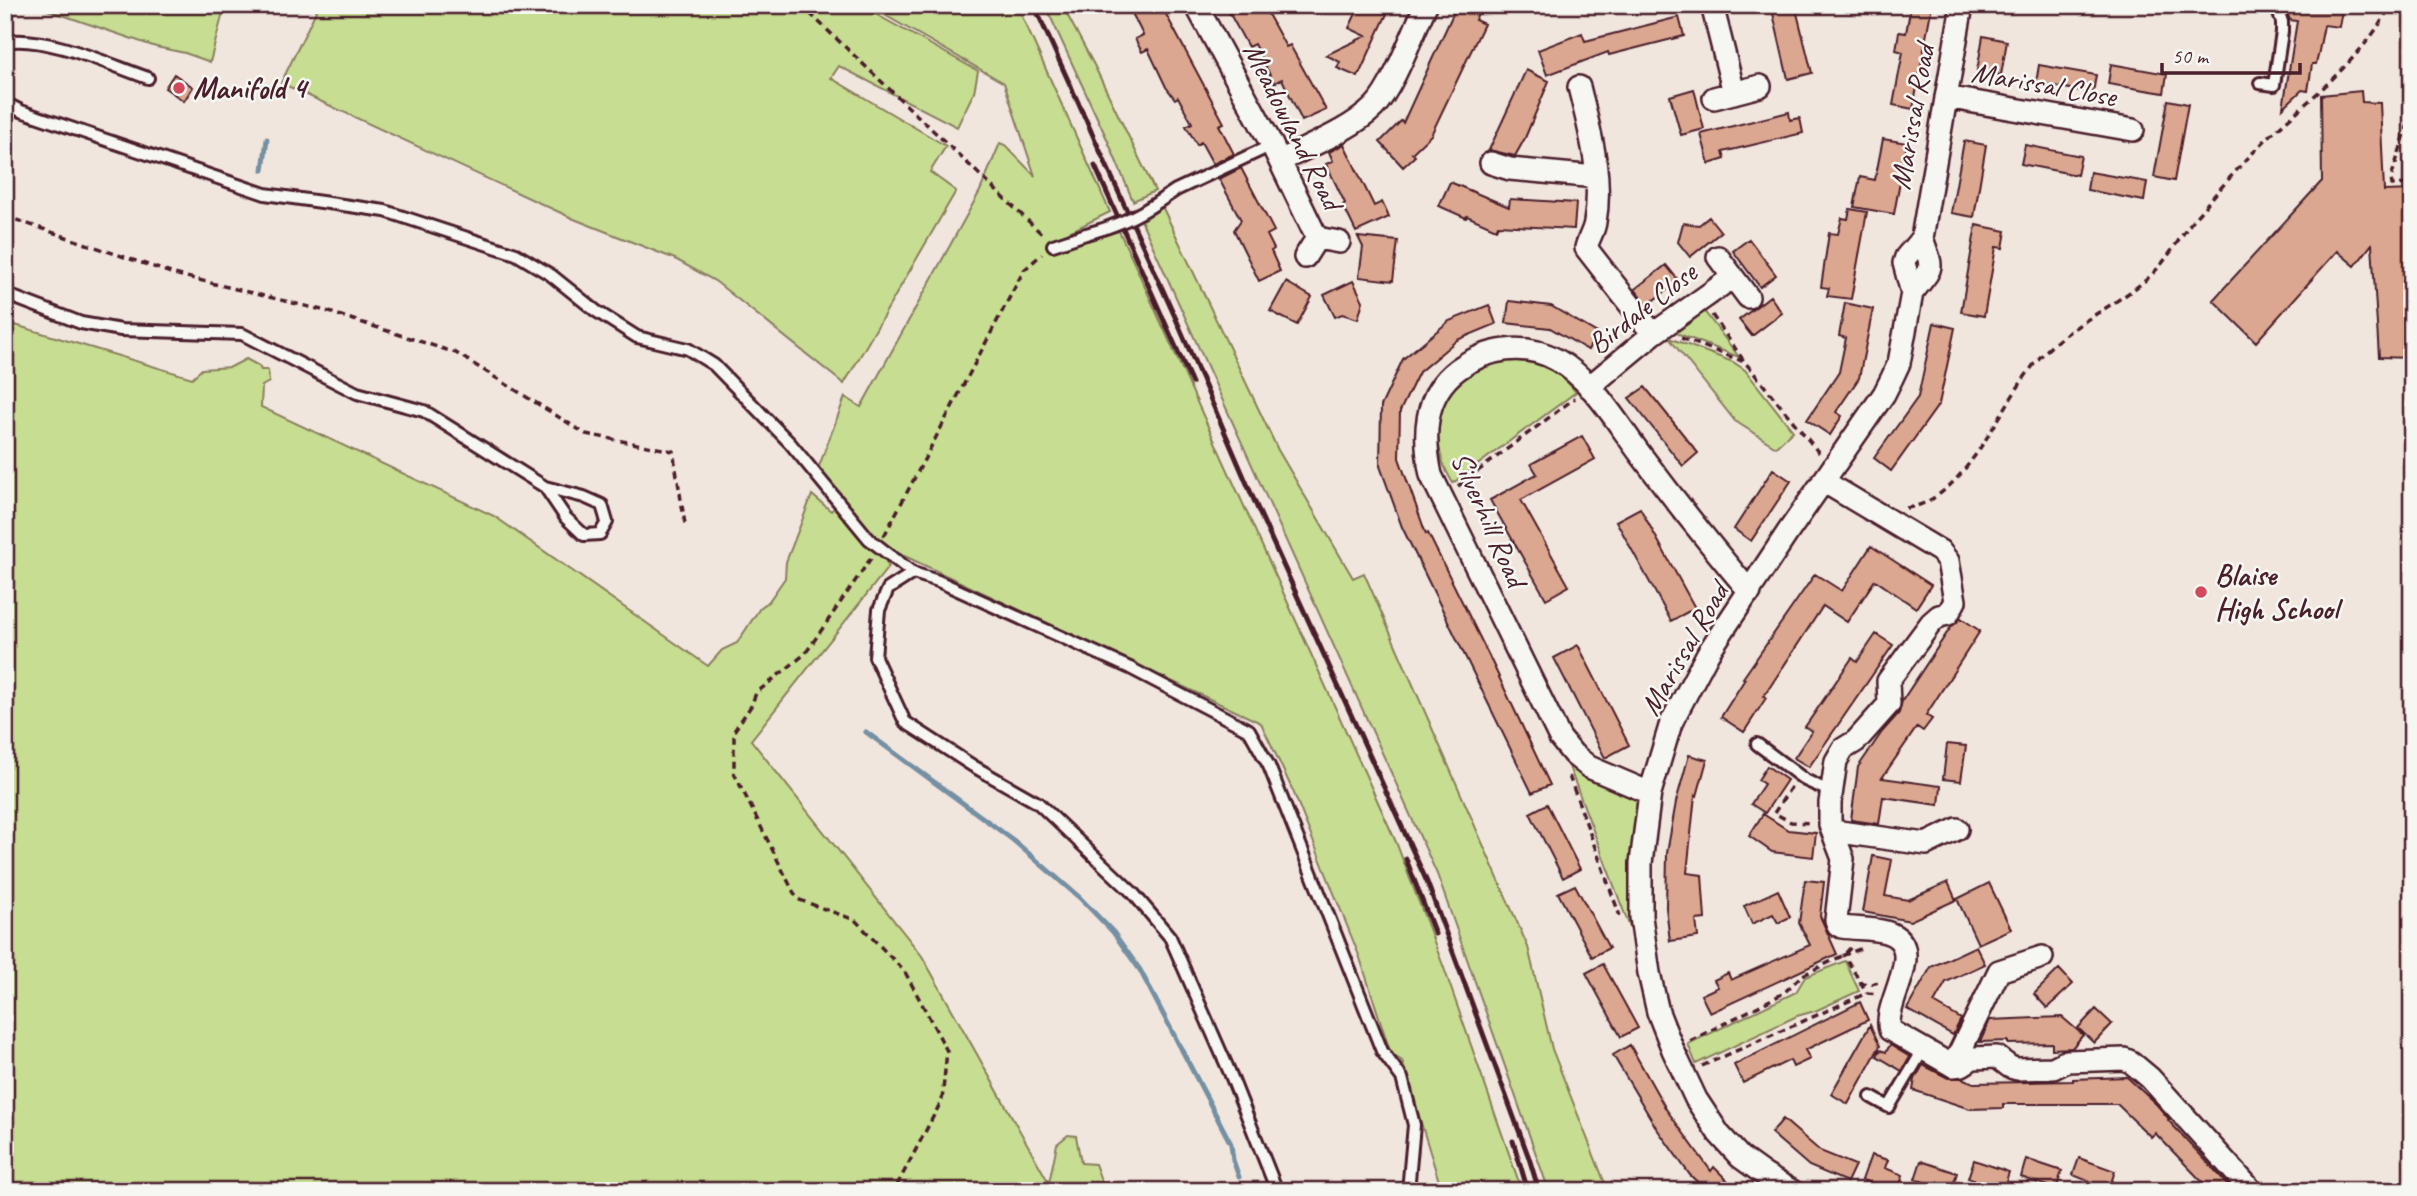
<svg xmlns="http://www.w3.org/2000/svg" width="2417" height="1196" font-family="Caveat,sans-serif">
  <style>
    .green { fill: #c7dd92; stroke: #887e5e; stroke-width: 2 }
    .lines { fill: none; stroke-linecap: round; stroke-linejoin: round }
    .stream { stroke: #758fa3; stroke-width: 5 }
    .building { fill: #dba790; stroke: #4a1f2b; stroke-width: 2 }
    .service-casing { stroke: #4a1f2b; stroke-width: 16 }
    .minor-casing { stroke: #4a1f2b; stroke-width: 26 }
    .path { stroke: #4a1f2b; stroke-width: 3.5; stroke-dasharray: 7 5; stroke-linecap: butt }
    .service { stroke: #f6f6f2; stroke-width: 10 }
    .minor { stroke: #f6f6f2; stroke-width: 21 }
    .rail { stroke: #4a1f2b; stroke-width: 5 }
    .service-bridge-casing { stroke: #4a1f2b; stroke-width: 16; stroke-linecap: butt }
    .service-bridge { stroke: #f6f6f2; stroke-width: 10 }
    .poi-dot { fill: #d1495b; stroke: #f6f6f2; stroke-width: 2.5 }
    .labels { text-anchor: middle; stroke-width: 5; stroke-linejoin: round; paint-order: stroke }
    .street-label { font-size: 30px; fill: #4a1f2b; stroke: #f6f6f2 }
    .poi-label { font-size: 30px; font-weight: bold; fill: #4a1f2b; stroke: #f6f6f2; text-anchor: start }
  </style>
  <rect width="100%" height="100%" fill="#f1e6de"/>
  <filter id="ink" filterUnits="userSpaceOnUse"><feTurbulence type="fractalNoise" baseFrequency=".0143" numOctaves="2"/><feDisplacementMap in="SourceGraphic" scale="14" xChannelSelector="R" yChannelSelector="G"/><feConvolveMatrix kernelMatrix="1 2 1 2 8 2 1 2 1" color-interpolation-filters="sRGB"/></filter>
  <g filter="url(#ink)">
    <!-- green -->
    <path class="green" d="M33,5H225L210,62L185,53L156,47Z
      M319,5H859L978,71L974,92L957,127L839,66L831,78L946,146L930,172L956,191L844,384L715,281L675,259L574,219L281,83Z
      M867,5H1017L1110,212L1061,236L1064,245L1119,231L1135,265L1396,842L1444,968L1522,1191H1442L1402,1061L1391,1054L1360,958L1293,791L1261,723L896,552L876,539L818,469L845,397L861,407L980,191L1000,143L1005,145L1035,176L1004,83Z
      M1045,5H1062L1094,65L1155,191L1133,201L1107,139Z
      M1161,204L1278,450L1353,578L1364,573L1528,947L1552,1049L1608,1191H1549L1437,874L1141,220Z
      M1704,311L1739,357L1676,333Z
      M5,322L192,378L202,369L231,367L246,359L259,366L261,370H268L269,382L262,386L261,407L494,516L708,666L722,650L737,643L760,608L769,601L785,578L786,562L812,495L831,511L835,507L869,548L888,560L886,563L889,566L751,740L922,956L1049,1183L1057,1144L1068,1135L1076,1136L1081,1163L1095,1164L1105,1191H5Z
      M1669,338L1733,362L1745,370L1793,431L1776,447L1735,421Z
      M1502,360C1535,361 1555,366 1576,392L1453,483C1433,452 1430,403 1462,377C1474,368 1488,364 1502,360Z
      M1565,756L1632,795L1637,800L1635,941Z
      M1845,961L1859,991L1815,1011L1797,1016L1696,1064L1688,1044L1796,992L1805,977Z"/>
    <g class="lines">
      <!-- stream -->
      <path class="stream" d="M263,170L267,139
        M866,732L1013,840L1080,898L1113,932L1140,970L1231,1144L1233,1160L1239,1177"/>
    </g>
    <!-- building -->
    <path class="building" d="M1128,5H1161L1224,123L1219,125L1234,154L1213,164L1201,142L1197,145L1186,126L1192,123L1178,97L1175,99L1166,87L1148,49L1142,52L1135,39L1143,35Z
      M1225,5H1263L1286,47L1290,45L1326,110L1302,121L1282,79L1274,83L1254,44L1248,47Z
      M1360,5H1391L1358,77L1337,68L1340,62L1326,55L1366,36L1349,28Z
      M1457,5L1478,13L1475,20L1484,24L1431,135L1412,153L1415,156L1403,167L1380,142L1401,121L1403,123Z
      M1787,5H1795L1812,73L1788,79L1772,9Z
      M1911,5H1932L1913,109L1893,105L1903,52L1896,50L1899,32L1906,33Z
      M2289,5H2343L2339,27L2324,25L2318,56L2316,64H2312L2308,91L2302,90L2283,108L2297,21L2290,20L2287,13Z
      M1679,17L1684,36L1609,55L1608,52L1547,75L1538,50L1582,33L1585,41Z
      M1983,36L2007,41L2001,75L1977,71Z
      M2111,64L2167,74L2164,93L2108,84Z
      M2039,65L2096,75L2093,93L2036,83Z
      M1526,70L1549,81L1525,138L1515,156L1489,150Z
      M174,74L193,87L184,101L165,88Z
      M1694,89L1704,129L1681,135L1670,96Z
      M2361,91L2362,102L2380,103L2384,191L2412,190L2411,358L2379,357L2372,244L2355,266L2337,251L2256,342L2213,300L2322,181L2321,95Z
      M2168,100L2188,104L2174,181L2154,177Z
      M1789,112L1790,120L1800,118L1803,133L1723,152L1725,159L1709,164L1701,134Z
      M1883,139L1907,143L1894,214L1854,207L1860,177L1875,180Z
      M1964,141L1986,145L1974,217L1951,213Z
      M1344,144L1374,206L1382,202L1389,217L1356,232L1343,205L1345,203L1326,164L1333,161L1329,152Z
      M2025,145L2081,156L2077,175L2021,164Z
      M1241,168L1274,231L1267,235L1274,249L1271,251L1280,271L1259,281L1234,230L1241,220L1219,179Z
      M2090,172L2147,182L2144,201L2087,190Z
      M1450,182L1509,207L1510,199L1576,203L1574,229L1498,225L1496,229L1467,216L1466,218L1439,206Z
      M1850,209L1867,212L1851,299L1827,296L1829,288L1821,287L1829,233L1838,234L1842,218L1848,219Z
      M1709,217L1721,232L1690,257L1678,242L1683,223L1699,225Z
      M1976,225L2006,231L2003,248L1996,247L1984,316L1961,312Z
      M1358,237L1398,241L1393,281L1359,277L1363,247Z
      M1749,239L1776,275L1760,287L1733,251Z
      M1666,265L1679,281L1647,305L1635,289Z
      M1353,281L1363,301L1358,319L1342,314L1335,317L1324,295Z
      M1286,282L1312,297L1297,325L1270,311Z
      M1770,296L1782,313L1752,336L1739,320Z
      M1509,301L1551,306L1597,333L1588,350L1550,328L1506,323Z
      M1845,303L1873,309L1859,378L1836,412L1842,416L1830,435L1807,420L1839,372L1846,338L1839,336Z
      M1489,305L1496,324L1457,340L1419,372L1400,411L1399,458L1426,534L1428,533L1489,656L1550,785L1532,793L1402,527L1380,466L1381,406L1403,359L1449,321Z
      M1934,323L1955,328L1939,404L1891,471L1874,458L1918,397Z
      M1645,387L1698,453L1683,466L1629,398Z
      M1582,436L1595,459L1521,500L1569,586L1546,599L1490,500L1537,474L1531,464Z
      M1773,469L1791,481L1751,541L1734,529Z
      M1640,508L1695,608L1671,621L1616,521Z
      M1871,546L1931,585L1916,608L1875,580L1847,622L1823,606L1764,696L1766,698L1744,732L1721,717L1745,679L1743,678L1815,574L1842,591Z
      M1961,618L1980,631L1926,715L1932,719L1923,731L1917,727L1882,778L1941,786L1939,805L1883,797L1879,824L1851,820L1858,767L1882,732L1899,713L1902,701L1951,627Z
      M1876,634L1893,645L1809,767L1794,758L1812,731L1805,727L1852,658L1857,662Z
      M1578,645L1629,745L1605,758L1554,658Z
      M1947,744L1966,746L1961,781L1943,779Z
      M1689,755L1707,760L1697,796L1695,795L1687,873L1702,875L1705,919L1696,920L1698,937L1670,941L1666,908L1667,853L1676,802Z
      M1767,766L1787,780L1765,813L1751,804L1764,784L1758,780Z
      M1547,804L1580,869L1563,878L1530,813Z
      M1763,814L1788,830L1816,833L1813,857L1772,852L1749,836Z
      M1873,856L1892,860L1885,896L1908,900L1948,882L1956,900L1910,921L1863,912Z
      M1805,880L1824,882L1820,916L1837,954L1710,1013L1701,995L1718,987L1714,980L1728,973L1731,980L1810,945L1799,923Z
      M1989,883L2011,929L1978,944L1957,899Z
      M1575,885L1609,948L1592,957L1558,893Z
      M1778,890L1790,917L1778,923L1773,914L1752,924L1744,906Z
      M1976,946L1985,964L1946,982L1934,1003L1961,1019L1953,1035L1907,1009L1931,967Z
      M1603,964L1638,1028L1621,1037L1586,973Z
      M2059,969L2073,984L2047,1008L2034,994Z
      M1860,1002L1868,1020L1805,1050L1810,1059L1793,1067L1790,1060L1743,1083L1734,1065Z
      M2096,1009L2112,1024L2094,1043L2078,1028Z
      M2062,1017L2083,1035L2072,1048L2052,1049V1043L2008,1044V1041L1980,1042L1990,1020Z
      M1870,1025L1880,1046L1848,1104L1831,1094Z
      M1630,1045L1666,1109L1711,1171L1714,1167L1738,1191H1707L1690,1175L1657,1129L1613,1055Z
      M1890,1045L1910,1057L1902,1071L1877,1056L1880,1050L1886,1052Z
      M1923,1065L1948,1078H1961L1974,1083L2073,1081V1079L2127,1077L2157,1105L2169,1119L2168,1120L2234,1191H2211L2155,1133L2151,1137L2117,1104H2003V1108L1970,1109L1913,1090L1915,1079Z
      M1783,1119L1820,1151L1855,1165L1847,1182L1809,1166L1771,1133Z
      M1871,1155L1888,1160L1885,1168L1903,1175L1898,1191L1862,1180Z
      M2079,1158L2115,1171L2109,1189L2073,1175Z
      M2026,1159L2062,1171L2056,1189L2021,1177Z
      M1974,1160L2009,1172L2003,1190L1968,1178Z
      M1921,1161L1957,1173L1951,1191L1915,1179Z"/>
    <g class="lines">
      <defs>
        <path id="service" d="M5,42C44,34 110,65 148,78
          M2260,83L2274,85L2282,32V22L2276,5
          M5,103L21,111L265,194L385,211L516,254L551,275L596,311L637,337L688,349L714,365L790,443L869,539L913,573L938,581L1130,668L1249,730L1269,766L1382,1051L1402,1078L1414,1125L1408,1191
          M1158,202L1176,190L1272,145
          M1053,245L1086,234
          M5,294L81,323L121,330L242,334L357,393L424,411L545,487L584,497L602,505L607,522L600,534L584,535L566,518L545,487
          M913,573L888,589L879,610L875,657L905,722L973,766L1038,803L1133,893L1170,937L1230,1073L1277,1191
          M1757,744L1805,780L1831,792
          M1871,1097L1889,1107L1923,1050"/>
        <path id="minor" d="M1196,5L1272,145L1317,238
          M1712,5L1734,93
          M1579,87C1590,131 1603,177 1595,222C1594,231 1588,239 1586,248L1653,334
          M1946,97L2133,130
          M1714,98L1760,86
          M1280,161C1309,146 1351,130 1374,107C1393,88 1413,32 1426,5
          M1491,163L1510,169L1596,177
          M1305,257L1317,238L1339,242
          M1718,257L1748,297
          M1912,293C1934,264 1934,273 1922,238
          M1589,387L1653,334L1733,277
          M1823,481L1940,551L1948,561L1955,601L1948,614L1939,616L1931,623L1888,681L1889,704L1856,741L1843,749L1836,761L1830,803V825L1843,859L1836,920L1838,925L1842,927C1856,929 1873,928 1886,932C1931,946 1881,1004 1890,1030L1953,1066L1962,1065L1973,1058L1997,1057L2010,1067L2017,1069L2053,1068L2067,1061L2124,1059L2131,1062L2150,1078L2252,1191
          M1650,793L1589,767L1573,754L1560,738L1431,475C1423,436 1423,395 1458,369C1487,348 1525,342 1557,360C1593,380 1617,423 1641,455C1676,502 1712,547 1750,592
          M1833,831L1926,844L1957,829
          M1953,1066L1999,971L2042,957
          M1792,1191L1765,1175L1740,1157L1719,1134L1696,1099L1673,1050L1658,1012L1649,973L1641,917V863L1650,793L1671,723L1708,653L1788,532L1884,394L1892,378L1899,363L1912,293L1904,263L1906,257L1922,238L1962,5"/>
      </defs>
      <!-- service casing -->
      <use href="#service" class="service-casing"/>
      <!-- minor casing -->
      <use href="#minor" class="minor-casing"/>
      <!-- path -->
      <path class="path" d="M801,5L1043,235
        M2412,112L2391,178L2392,185L2412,184
        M5,216L174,274L326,311L456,353L586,434L673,451L685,524
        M1712,315L1744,361L1819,453
        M1681,338L1742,361
        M1458,486L1575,398
        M1906,508C1969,501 2003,394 2044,353C2074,323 2115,306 2147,279C2169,260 2181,233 2200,212C2224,184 2249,155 2276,130C2312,98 2371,49 2390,5
        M884,536L1024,270L1042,254
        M871,558L805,654L756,693L751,706L734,731V773L797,899L855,920L905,972L947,1051L942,1100L894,1191
        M1569,776L1620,916
        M1791,787L1774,813L1791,822L1811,823
        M1860,949L1844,955L1867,993
        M1859,983L1871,984L1879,982
        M1690,1041L1784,993L1801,976L1844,955L1851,947
        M1702,1066L1867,993L1878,994"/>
      <!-- service -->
      <use href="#service" class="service"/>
      <!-- minor -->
      <use href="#minor" class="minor"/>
      <!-- rail -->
      <path class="rail" d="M1034,5L1176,319L1260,514L1427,882L1529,1158L1539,1191
        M1095,166L1192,383
        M1406,859L1435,934
        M1513,1141L1528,1191"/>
      <defs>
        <path id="service-bridge" d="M1086,234C1113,227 1135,218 1158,202"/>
      </defs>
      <!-- service-bridge casing -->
      <use href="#service-bridge" class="service-bridge-casing"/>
      <!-- service-bridge -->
      <use href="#service-bridge" class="service-bridge"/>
    </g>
  </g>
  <!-- markers -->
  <g class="poi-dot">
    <circle cx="179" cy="88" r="7"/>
    <circle cx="2201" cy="592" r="7"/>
  </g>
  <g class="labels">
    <!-- street labels -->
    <g class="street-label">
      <text transform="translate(2044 84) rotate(10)" y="10">Marissal Close</text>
      <text transform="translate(1912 117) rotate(-80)" y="10">Marissal Road</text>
      <text transform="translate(1293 126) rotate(63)" y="10">Meadowland Road</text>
      <text transform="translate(1642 308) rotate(-38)" y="10">Birdale Close</text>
      <text transform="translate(1489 519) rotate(66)" y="10">Silverhill Road</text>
      <text transform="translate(1684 649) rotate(-60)" y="10">Marissal Road</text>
    </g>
    <!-- poi labels -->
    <g class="poi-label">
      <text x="193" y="98">Manifold 4</text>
      <text x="2215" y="585">Blaise<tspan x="2215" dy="34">High School</tspan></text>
    </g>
  </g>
  <!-- margin -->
  <rect width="2417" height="1196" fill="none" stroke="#f6f6f2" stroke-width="28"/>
  <rect x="14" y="14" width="2389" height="1168" fill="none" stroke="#4a1f2b" stroke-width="2.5" filter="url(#ink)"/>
  <!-- scale -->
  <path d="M2162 63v10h138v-10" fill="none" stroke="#4a1f2b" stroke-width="3.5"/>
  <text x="2172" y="63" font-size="21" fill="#4a1f2b" stroke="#f6f6f2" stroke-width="5" paint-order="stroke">50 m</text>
</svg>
